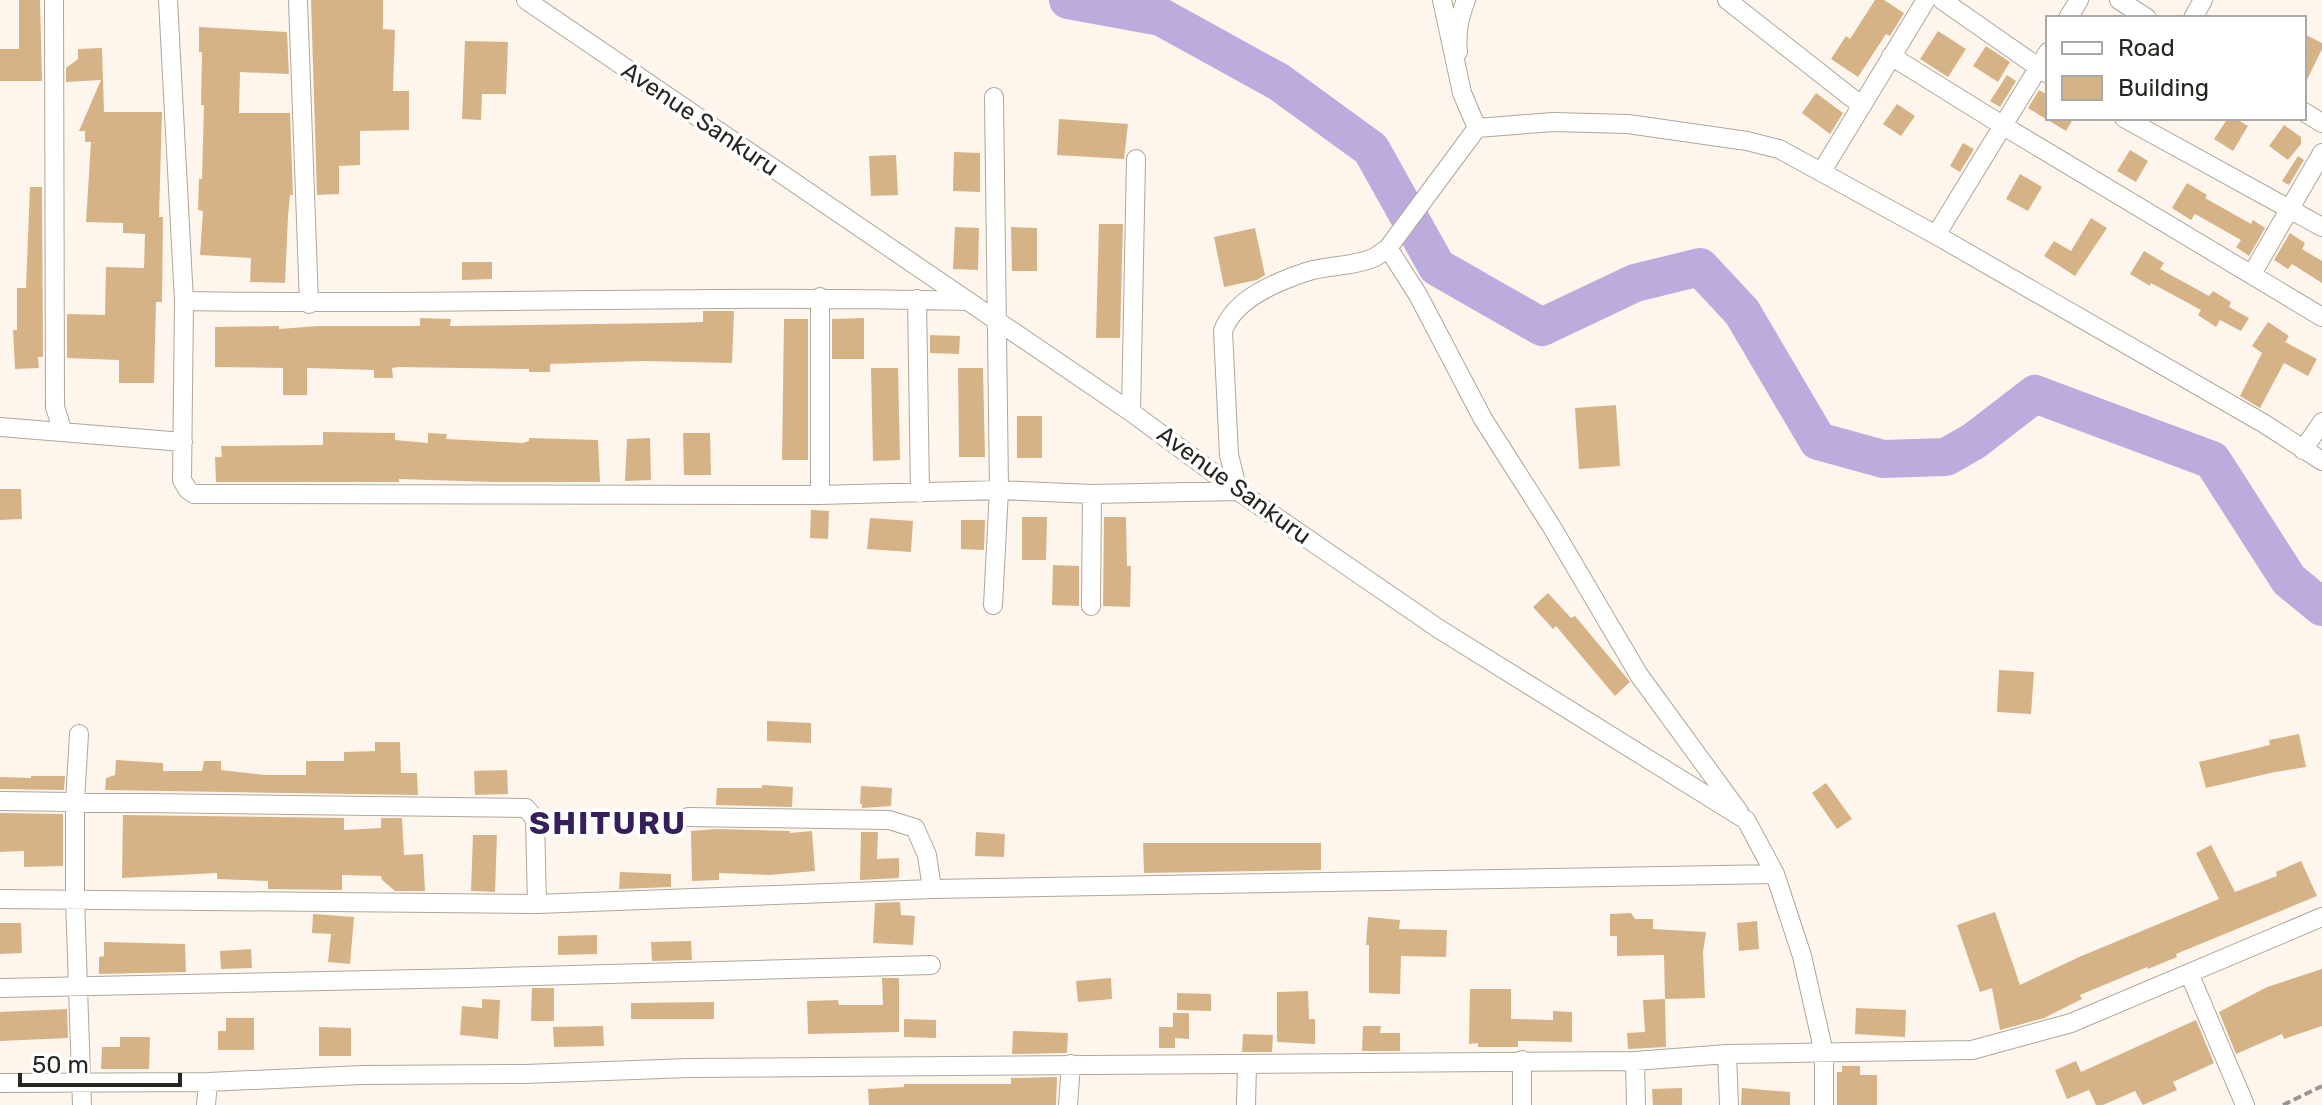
<svg xmlns="http://www.w3.org/2000/svg" width="2322" height="1105" font-family="Rubik,sans-serif">
  <style>
    .lines { fill: none; stroke-linecap: round; stroke-linejoin: round }
    .river { stroke: #bcacde; stroke-width: 38 }
    .building { fill: #d6b387 }
    .street-casing { stroke: #aea69b; stroke-width: 20 }
    .path { stroke: #9b968f; stroke-width: 4; stroke-dasharray: 8 4; stroke-linecap: butt }
    .street { stroke: #fff; stroke-width: 18 }
    .labels { text-anchor: middle; stroke-width: 7; stroke-linejoin: round; paint-order: stroke }
    .street-label { font-size: 24px; fill: #292622; stroke: #fff }
    .district-label { font-size: 32px; font-weight: bold; letter-spacing: 2px; fill: #372059; stroke: #fff }
  </style>
  <rect width="100%" height="100%" fill="#fef6ed"/>
  <g class="lines">
    <!-- river -->
    <path class="river" d="M1068,0L1161,17L1279,82L1371,149L1437,267L1542,327L1635,283L1700,267L1742,312L1818,441L1883,459L1946,457L1974,441L2035,394L2212,460L2289,580L2322,607"/>
  </g>
  <!-- building -->
  <path class="building" d="M19,0H40L42,81H0V49H19Z
    M311,0H383V29L395,30L393,91H409V130L360,131V165L339,166V194L317,195Z
    M1875,0H1884L1904,13L1890,36L1886,34L1858,77L1831,59L1846,36L1850,39Z
    M199,27L287,32L289,74L240,72L239,113H290L293,195H290L288,216L285,283L250,282L251,258L200,255L203,211L198,210L199,179H202L204,105H201L202,52H199Z
    M1938,31L1966,49L1948,77L1920,59Z
    M2304,34L2322,43V49L2304,86Z
    M465,41L508,42L506,94H482L481,120L462,119Z
    M1986,46L2010,62L1998,82L1973,66Z
    M102,48L104,112H162L159,217H163L162,302H156L154,383H119V360L67,358V314L105,315L106,267L144,268L145,234L123,233V223L86,222L91,142H85V131H79L101,80L66,82V68L78,59V49Z
    M2007,75L2016,81L2000,107L1990,101Z
    M2039,90L2048,95V118L2073,119L2066,131L2028,108Z
    M1816,93L1843,113L1830,134L1802,113Z
    M1897,104L1915,116L1901,136L1883,124Z
    M2228,118H2235L2248,126L2233,151L2214,139Z
    M1059,119L1128,124L1124,159L1057,155Z
    M2284,125L2301,137V144L2288,160L2269,146Z
    M1963,143L1974,149L1960,172L1950,166Z
    M2130,150L2148,161L2136,182L2117,171Z
    M954,152L980,153V192L953,191Z
    M896,155L898,195L871,196L869,156Z
    M2298,156L2304,160L2289,185L2282,181Z
    M2020,174L2042,187L2028,211L2006,199Z
    M2187,183L2207,195L2205,198L2251,224L2253,220L2265,228L2249,256L2236,247L2241,240L2195,214L2191,220L2172,208Z
    M30,187H42L43,357H38L39,368L15,369L13,330H17V288H26Z
    M2091,218L2107,228L2075,276L2044,256L2054,241L2071,251Z
    M1099,224H1123L1120,338H1096Z
    M955,227L979,228L978,270L953,269Z
    M1011,227L1037,228V271H1012Z
    M1255,228L1265,275L1257,280L1224,287L1214,237Z
    M2290,233L2305,243L2302,249L2322,261V283L2292,264L2288,269L2274,260Z
    M2144,251L2164,263L2160,269L2209,296L2213,291L2231,302L2229,307L2249,318L2241,331L2220,320L2216,327L2198,315L2201,310L2151,283L2150,286L2130,274Z
    M462,262H492V279L462,280Z
    M703,311H734L732,363L643,361L550,364V372H529V369L398,367L392,368L393,378H374V370L307,368V395H283V368L215,367V327L279,326V329L318,326H420V318L451,319L450,326L671,323L703,322Z
    M864,318V359H832V319Z
    M784,319H808V460H782Z
    M2268,322L2289,336L2285,342L2317,359L2308,376L2284,363L2260,408L2240,396L2262,353L2252,346Z
    M930,335L960,336L959,354L930,353Z
    M871,368H898L900,460L873,461Z
    M958,368H983L985,457H959Z
    M1616,405L1620,466L1579,469L1575,408Z
    M1017,416H1042V458H1017Z
    M323,432L395,433V440L428,443V433L447,434L446,439L523,443L529,441V438L598,440L600,482H494L399,479V482H216L215,457H222L221,446L323,445Z
    M683,433H710L711,475H684Z
    M650,438L651,480L625,481L627,439Z
    M0,489H21L22,519L0,520Z
    M811,510L829,511L828,539L810,538Z
    M1022,517H1047L1046,560H1022Z
    M1104,517H1126L1127,566H1131L1130,607L1103,606Z
    M870,518L913,521L911,552L867,549Z
    M961,520H985L984,550L961,549Z
    M1053,565L1079,566V606L1052,605Z
    M1548,593L1571,618L1575,616L1626,677L1630,682L1615,696L1556,626L1553,629L1533,607Z
    M1999,670L2034,672L2031,714L1997,712Z
    M767,721L811,723V743L767,741Z
    M2299,734L2306,767L2275,772L2206,788L2199,762L2270,745L2269,740Z
    M375,742H400L401,773H417L418,795L105,790L106,778L115,775L116,760L163,763V771H202L204,761H221V770L266,775H306V761H344V752L375,751Z
    M507,770L508,794L475,795L474,771Z
    M31,776H65L64,790L0,789V777L31,778Z
    M1826,783L1852,819L1837,829L1812,793Z
    M762,785L793,787L792,807L716,805L717,788H762Z
    M861,786L892,788L891,806L862,808V804H860Z
    M0,813L63,814V866L24,867V851L0,852Z
    M123,815L344,818V830L381,828V818H402L404,855L423,854L425,891H395L382,880L381,876L342,875V890L268,889V881L217,879V873L122,878Z
    M716,829L790,831V833L812,831L815,871L770,875L719,873V880L692,881L691,831Z
    M861,832H878L877,859L899,858V878L860,880Z
    M976,832L1005,834L1004,857L975,856Z
    M473,835H497L495,892L471,891Z
    M1143,843H1321V870L1144,873Z
    M2211,845L2235,892L2277,876L2276,872L2301,861L2317,896L2176,954L2177,957L2148,969L2147,967L2080,995L2082,999L2044,1018L2000,1030L1992,988L1980,992L1957,925L1995,912L2020,985L2079,957L2219,899L2196,853Z
    M620,872L671,874V887L619,889Z
    M900,902L901,915L915,916L913,945L873,943L875,903Z
    M1631,913L1635,919H1653V929L1706,932L1703,952L1705,998L1665,999L1664,955L1617,956V936H1610V914Z
    M313,914L354,917L350,964L328,962L331,934L312,933Z
    M1368,917L1400,920L1399,929L1447,930L1446,957L1401,956L1400,994L1369,993V945H1366Z
    M1757,921L1759,949L1739,951L1737,923Z
    M0,923H21L22,953L0,954Z
    M597,935V954L558,955V936Z
    M691,941L692,960L652,961L651,942Z
    M104,942L185,944L186,972L99,974V957L104,956Z
    M251,949L252,968L221,969L220,951Z
    M2322,969V1026L2284,1039L2282,1034L2236,1054L2219,1012L2267,987Z
    M882,978H899V1032L808,1034L807,1001L838,1000L839,1005H883Z
    M1111,978L1112,999L1078,1002L1076,981Z
    M532,988H554V1021H531Z
    M1470,989H1511V1019L1553,1020V1011L1572,1012V1042L1518,1041V1047H1478V1043L1469,1044Z
    M1308,991L1309,1019H1315V1044L1277,1042V992Z
    M1177,993L1211,994V1011L1177,1010Z
    M482,999L500,1000L498,1039L460,1035L462,1006L482,1008Z
    M1665,999L1666,1047L1628,1049L1627,1033L1645,1032L1643,1000Z
    M714,1002V1019H631V1003Z
    M1856,1008L1906,1010L1905,1037L1855,1034Z
    M67,1009L68,1038L0,1041V1012Z
    M1173,1013H1189V1039L1175,1038V1048H1159V1027H1173Z
    M226,1018H254V1050H218V1031H226Z
    M904,1019L936,1020V1038L904,1037Z
    M2196,1020L2214,1063L2173,1082L2177,1090L2143,1105L2135,1091L2103,1105H2096L2089,1090L2067,1099L2055,1070L2076,1061L2081,1072Z
    M603,1026L604,1046L554,1047L553,1027Z
    M1363,1026H1381L1380,1033H1400V1051H1362Z
    M319,1027L351,1028V1056H319Z
    M1013,1031L1068,1033L1067,1053L1012,1054Z
    M1243,1034L1273,1035L1272,1052H1242Z
    M120,1037H150L149,1069H101L102,1047H120Z
    M1842,1066H1860V1075H1877V1105H1837V1072H1842Z
    M1057,1077L1056,1105H869L868,1089L904,1087V1084H1011V1078Z
    M1682,1088V1105H1653L1652,1089Z
    M1742,1088L1790,1092V1105H1741Z"/>
  <g class="lines">
    <defs>
      <path id="street" d="M54,0L55,407L63,432
        M168,0L184,301L182,480L188,490L194,494L820,495L999,490L1092,494L1238,491L1229,455L1223,331C1234,299 1276,282 1306,272C1327,265 1353,267 1373,258C1378,256 1383,251 1388,248L1477,128L1553,122L1628,124L1747,141L1779,149L1936,235L2263,423L2322,461
        M298,0L309,304
        M526,0L1131,412L1238,491L1439,629L1746,820L1775,874L1802,956L1824,1053V1105
        M1442,0L1462,93L1477,128
        M1727,0L1862,106
        M1942,0L2048,74
        M2119,0L2147,18
        M2068,18L2079,0
        M2193,18L2203,0
        M1458,52C1456,34 1459,17 1466,0
        M1891,56L2002,125L2322,317
        M2304,112L2322,123
        M2124,118L2322,227
        M1822,171L1926,0
        M1936,235L2048,52
        M1388,248L1418,295L1483,419L1550,524L1639,675L1739,812
        M2252,274L2322,153
        M820,297V495
        M917,299L920,493
        M184,301C445,306 705,294 965,301
        M1131,412L1136,159
        M0,427L183,442
        M2303,450L2322,422
        M993,605L999,490L994,97
        M1091,606L1092,494
        M79,734L75,802V899L82,1105
        M0,801L526,808L535,819L537,904
        M688,817L889,820L915,828L927,855L932,889
        M0,899L537,904L932,889L1775,874
        M2189,973L2245,1105
        M0,988L467,978L931,965
        M1727,1054L1729,1105
        M1522,1060V1105
        M1635,1061L1636,1105
        M0,1083L208,1082L362,1075L525,1074L689,1068L1635,1061L1727,1054L1972,1050L2071,1023L2322,917
        M206,1105L208,1082
        M1068,1105L1071,1064
        M1246,1105L1247,1065"/>
    </defs>
    <!-- street casing -->
    <use href="#street" class="street-casing"/>
    <!-- path -->
    <path class="path" d="M2283,1105L2322,1086"/>
    <!-- street -->
    <use href="#street" class="street"/>
  </g>
  <g class="labels">
    <!-- street labels -->
    <g class="street-label">
      <text transform="translate(700 119) rotate(34)" y="8">Avenue Sankuru</text>
      <text transform="translate(1234 485) rotate(36)" y="8">Avenue Sankuru</text>
    </g>
    <!-- district labels -->
    <g class="district-label">
      <text x="608" y="834">SHITURU</text>
    </g>
  </g>
  <!-- legend -->
  <rect x="2046" y="16" width="260" height="104" fill="#ffffff" stroke="#a9a8a7" stroke-width="2"/>
  <rect x="2062" y="42" width="40" height="12" fill="#ffffff" stroke="#a9a8a7" stroke-width="2"/>
  <text x="2118" y="56" font-size="24" fill="#292622">Road</text>
  <rect x="2062" y="76" width="40" height="24" fill="#d6b387" stroke="#a9a8a7" stroke-width="2"/>
  <text x="2118" y="96" font-size="24" fill="#292622">Building</text>
  <!-- scale -->
  <path d="M20 1073v12h160v-12" fill="none" stroke="#292622" stroke-width="4"/>
  <text x="32" y="1073" font-size="24" fill="#292622" stroke="#ffffff" stroke-width="6" paint-order="stroke">50 m</text>
</svg>
